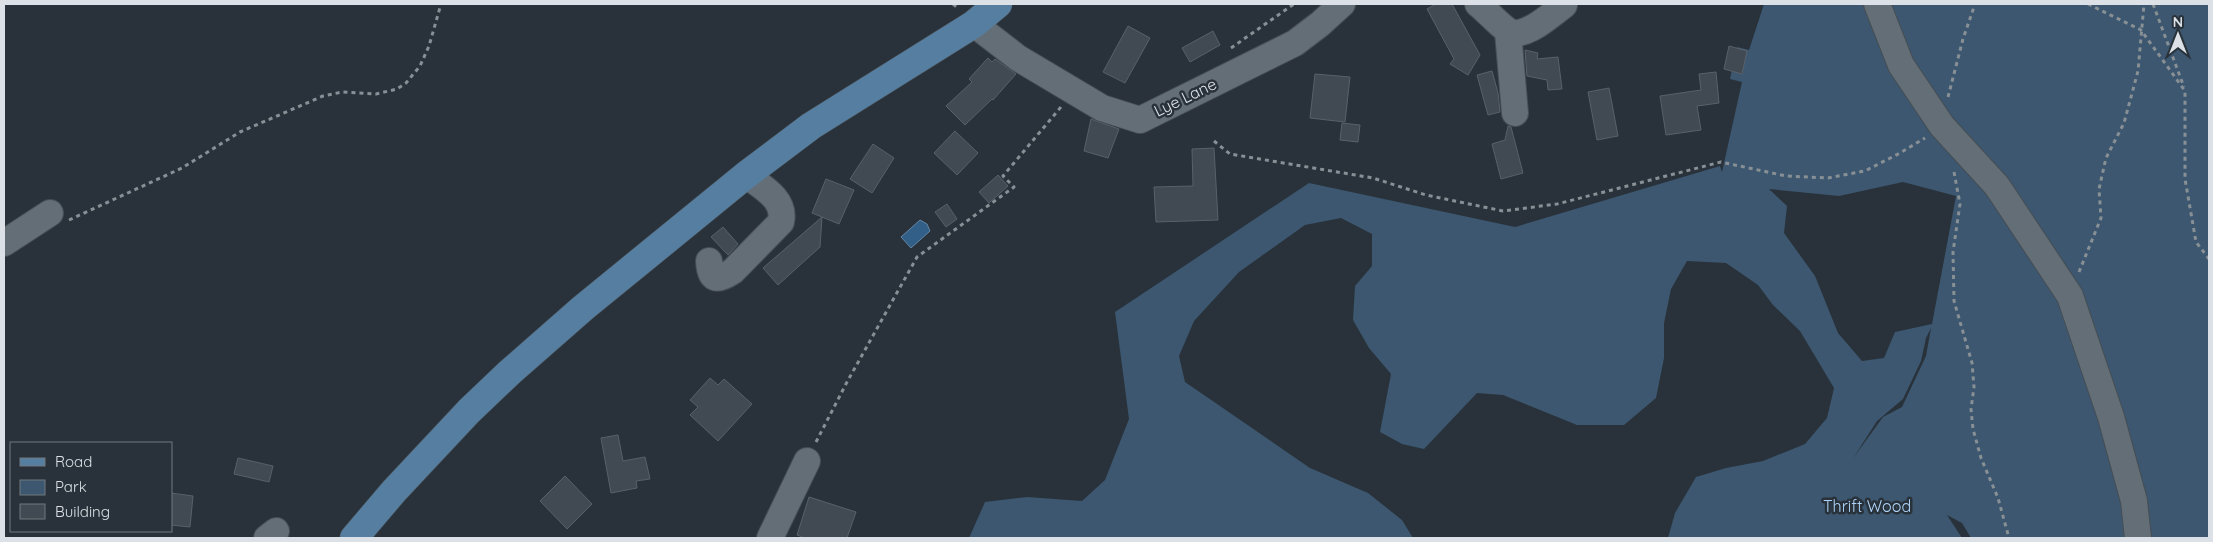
<svg xmlns="http://www.w3.org/2000/svg" width="2213" height="542" font-family="Quicksand,sans-serif">
  <style>
    .green { fill: #3c576f; fill-rule: evenodd }
    .water { fill: #315f88; stroke: #6486a4 }
    .building { fill: #414a52; stroke: #58616a }
    .lines { fill: none; stroke-linecap: round; stroke-linejoin: round }
    .minor-casing { stroke: #464e54; stroke-width: 28 }
    .major-casing { stroke: #464e54; stroke-width: 29 }
    .path { stroke: #889096; stroke-width: 3; stroke-dasharray: 4 4; stroke-linecap: butt }
    .minor { stroke: #646e77; stroke-width: 26 }
    .major { stroke: #567ea0; stroke-width: 28 }
    .labels { text-anchor: middle; stroke-width: 5; stroke-linejoin: round; paint-order: stroke }
    .street-label { font-size: 16px; fill: #dbe1e6; stroke: #29323a }
    .park-label { font-size: 16px; fill: #add5fb; stroke: #29323a }
  </style>
  <rect width="100%" height="100%" fill="#29323a"/>
  <!-- green -->
  <path class="green" d="M1764,4H2209V538H1971L1962,523L1947,515L1962,538H1668L1675,513L1696,477L1726,468L1763,461L1805,444L1827,418L1834,388L1800,331L1773,305L1758,285L1726,263L1687,261L1671,289L1664,323V358L1656,398L1624,425H1577L1503,395L1477,393L1424,449L1402,444L1380,432L1391,374L1369,348L1353,320L1355,286L1372,266V234L1341,218L1305,225L1239,272L1194,321L1179,356L1185,382L1310,468L1368,493L1402,520L1413,538H969L985,502L1027,497L1082,501L1105,480L1129,419L1115,312L1309,183L1515,227L1720,166L1722,172L1742,82L1730,79L1737,47L1749,50ZM1903,182L1956,196L1932,324L1895,332L1884,358L1862,361L1838,333L1815,276L1784,233L1787,206L1769,189L1839,196ZM1931,328L1926,356L1902,407L1883,417L1854,457L1877,421L1903,399L1921,361L1926,338Z"/>
  <!-- water -->
  <path class="water" d="M920,220L927,224L930,231L911,248L901,237Z"/>
  <!-- building -->
  <path class="building" d="M1436,4H1452L1480,55L1468,75L1450,64L1454,59L1427,9Z
    M1128,26L1150,38L1125,83L1103,72Z
    M1213,31L1220,45L1190,62L1182,48Z
    M1729,46L1747,51L1742,74L1724,69Z
    M1525,50L1538,53L1537,59L1558,57L1562,89L1548,90L1547,80L1527,76Z
    M988,58L992,62L995,59L1016,74L993,100L992,99L965,125L946,106L972,82L969,79Z
    M1492,71L1498,93L1500,112L1488,115L1477,75Z
    M1716,72L1719,103L1697,106L1701,130L1666,135L1660,96L1701,90L1699,74Z
    M1315,74L1350,77L1345,122L1310,118Z
    M1609,88L1618,136L1597,140L1588,92Z
    M1091,119L1119,129L1108,158L1084,151Z
    M1342,123L1360,125L1358,142L1340,140Z
    M1508,126L1511,127L1523,173L1501,179L1492,144L1505,140Z
    M955,131L978,153L957,175L934,153Z
    M873,144L894,158L872,193L850,179Z
    M1214,148L1218,220L1156,222L1154,187L1193,186L1192,149Z
    M998,175L1008,186L989,203L979,192Z
    M826,179L854,190L839,224L822,217L820,247L778,285L763,268L822,217L812,213Z
    M947,204L957,219L946,227L935,212Z
    M723,227L738,244L728,255L711,237Z
    M710,378L718,385L724,379L752,404L718,441L690,415L698,407L690,400Z
    M618,435L623,461L645,457L650,479L636,481L637,488L611,493L601,438Z
    M238,458L273,466L269,482L234,474Z
    M565,476L592,504L567,529L540,501Z
    M171,493L193,496L190,527L171,525Z
    M809,497L856,512L847,538H805L797,535Z"/>
  <g class="lines">
    <defs>
      <path id="minor" d="M1478,4C1488,12 1496,22 1507,30C1522,42 1552,14 1564,5
        M1877,4L1901,65L1942,126L1997,186L2070,296L2111,417L2134,501L2138,538
        M974,24L1018,58L1102,108L1140,120L1295,43L1320,24L1342,4
        M1508,32L1515,113
        M4,243L50,213
        M709,261C710,282 718,281 733,271L781,222C786,199 762,187 746,175
        M267,538L276,531
        M770,538L807,461"/>
      <path id="major" d="M354,538L394,491L469,411L510,372L583,308L746,175L811,126L974,24L998,4"/>
    </defs>
    <!-- minor casing -->
    <use href="#minor" class="minor-casing"/>
    <!-- major casing -->
    <use href="#major" class="major-casing"/>
    <!-- path -->
    <path class="path" d="M953,4L959,9
      M2088,4L2141,30L2185,91V179L2196,242L2209,259
      M2153,4L2184,87
      M1231,48L1294,4
      M1948,97L1963,39L1975,4
      M1214,141L1230,154L1373,178L1426,195L1503,211L1557,204L1721,162L1786,176L1828,178L1865,171L1900,153L1925,138
      M1954,172L1960,204L1953,252L1954,301L1972,363L1974,387L1971,409L1973,429L1981,458L1998,498L2009,538
      M69,220L182,168L240,132L323,96L342,92L376,94L397,89L406,83L420,66L429,46L441,4
      M2079,272L2101,218L2099,189L2106,158L2124,123L2138,71L2144,4
      M816,442L847,382L917,257L1014,187L1003,176L1061,107"/>
    <!-- minor -->
    <use href="#minor" class="minor"/>
    <!-- major -->
    <use href="#major" class="major"/>
  </g>
  <g class="labels">
    <!-- street labels -->
    <g class="street-label">
      <text transform="translate(1185 97) rotate(-26)" y="6">Lye Lane</text>
    </g>
    <!-- park labels -->
    <g class="park-label">
      <text x="1867" y="512">Thrift Wood</text>
    </g>
  </g>
  <!-- border -->
  <rect width="2213" height="542" fill="none" stroke="#dbe1e6" stroke-width="10"/>
  <!-- legend -->
  <rect x="10" y="442" width="162" height="90" fill="#29323a" stroke="#70787f"/>
  <rect x="20" y="458" width="25" height="8" fill="#567ea0" stroke="#70787f"/>
  <text x="55" y="467" font-size="15" fill="#dbe1e6">Road</text>
  <rect x="20" y="480" width="25" height="15" fill="#3c576f" stroke="#70787f"/>
  <text x="55" y="492" font-size="15" fill="#dbe1e6">Park</text>
  <rect x="20" y="504" width="25" height="15" fill="#414a52" stroke="#70787f"/>
  <text x="55" y="517" font-size="15" fill="#dbe1e6">Building</text>
  <!-- north arrow -->
  <g transform="translate(2178 35)" stroke="#29323a" stroke-width="4" paint-order="stroke">
  <path d="M0-4L9 19L0 12L-9 19Z" fill="#dbe1e6"/>
  <text y="-8" font-size="14" font-weight="bold" text-anchor="middle" fill="#dbe1e6">N</text>
  </g>
</svg>
